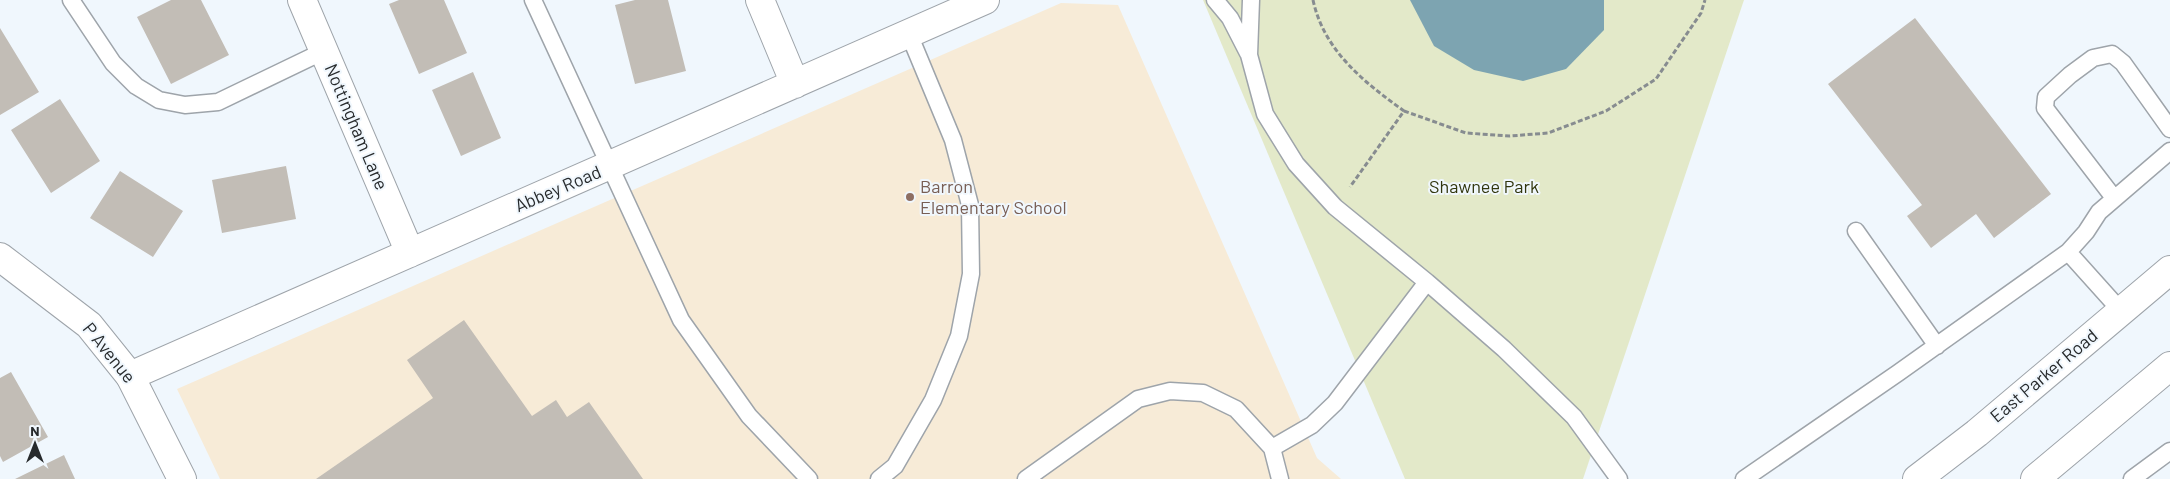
<svg xmlns="http://www.w3.org/2000/svg" width="2170" height="479" font-family="Barlow,sans-serif">
  <style>
    .education { fill: #f7ebd7 }
    .green { fill: #e3e9c9 }
    .water { fill: #7da4b1 }
    .building { fill: #c2bdb6 }
    .lines { fill: none; stroke-linecap: round; stroke-linejoin: round }
    .service-casing { stroke: #9ea4aa; stroke-width: 19 }
    .minor-casing { stroke: #9ea4aa; stroke-width: 30 }
    .tertiary-casing { stroke: #9ea4aa; stroke-width: 30 }
    .secondary-casing { stroke: #9ea4aa; stroke-width: 30 }
    .path { stroke: #878c90; stroke-width: 3; stroke-dasharray: 5 2.5; stroke-linecap: butt }
    .service { stroke: #fff; stroke-width: 16 }
    .minor { stroke: #fff; stroke-width: 28 }
    .tertiary { stroke: #fff; stroke-width: 28 }
    .secondary { stroke: #fff; stroke-width: 28 }
    .education-dot { fill: #8d6e63; stroke: #f0f7fd; stroke-width: 2 }
    .labels { text-anchor: middle; stroke-width: 4; stroke-linejoin: round; paint-order: stroke }
    .street-label { font-size: 18px; fill: #272a2c; stroke: #f0f7fd }
    .education-label { font-size: 18px; fill: #785e54; stroke: #f0f7fd; text-anchor: start }
    .park-label { font-size: 18px; fill: #31360d; stroke: #f0f7fd }
  </style>
  <rect width="100%" height="100%" fill="#f0f7fd"/>
  <!-- education -->
  <path class="education" d="M1061,3L1118,5L1317,458L1341,479H220L177,389Z"/>
  <!-- green -->
  <path class="green" d="M1203,0H1744L1583,479H1405Z"/>
  <!-- water -->
  <path class="water" d="M1410,0H1604V30L1566,69L1523,81L1474,70L1434,46Z"/>
  <!-- building -->
  <path class="building" d="M171,0H201L229,55L171,84L137,17Z
    M399,0H444L467,53L419,74L389,4Z
    M635,0H668L686,71L635,84L615,5Z
    M1915,18L2051,194L1994,238L1976,214L1931,248L1907,216L1922,205L1828,84Z
    M0,28L39,92L0,115Z
    M473,72L501,138L461,156L432,90Z
    M60,99L100,161L51,193L11,130Z
    M286,166L296,219L222,233L212,180Z
    M120,171L183,211L153,257L90,218Z
    M464,320L532,416L556,400L567,417L589,402L643,479H316L433,398L407,360Z
    M11,372L48,437L3,462L0,456V378Z
    M64,455L75,479H15Z"/>
  <g class="lines">
    <defs>
      <path id="service" d="M71,0L113,63L136,86L159,100L185,105L218,102L324,51
        M533,0L681,320L749,416L809,479
        M1215,0L1230,18L1248,53
        M1251,0L1249,55L1265,114L1296,164L1335,207L1427,282L1504,349L1574,417L1619,479
        M2114,198L2045,108L2046,97L2070,75L2093,58L2112,54L2123,63L2170,129
        M1856,231L1937,346
        M2068,252L2086,232L2099,212L2170,151
        M1272,448L1312,425L1335,403L1427,282
        M879,479L895,466L933,400L959,336L971,274L970,205L953,140L909,34
        M1026,479L1138,399L1170,391L1203,393L1236,409L1272,448L1280,479
        M1744,479L1898,373L2068,252L2121,311
        M2132,479L2170,451"/>
      <path id="minor" d="M302,0L410,253
        M760,0L795,84
        M130,376L985,0"/>
      <path id="tertiary" d="M0,257L89,325L130,376L182,479"/>
      <path id="secondary" d="M1917,479L1977,433L2170,270
        M2035,479L2170,366"/>
    </defs>
    <!-- service casing -->
    <use href="#service" class="service-casing"/>
    <!-- minor casing -->
    <use href="#minor" class="minor-casing"/>
    <!-- tertiary casing -->
    <use href="#tertiary" class="tertiary-casing"/>
    <!-- secondary casing -->
    <use href="#secondary" class="secondary-casing"/>
    <!-- path -->
    <path class="path" d="M1313,0C1324,51 1364,82 1404,111L1350,187
      M1404,111L1466,133L1510,136L1548,133L1606,111L1656,79L1701,13L1705,0"/>
    <!-- service -->
    <use href="#service" class="service"/>
    <!-- minor -->
    <use href="#minor" class="minor"/>
    <!-- tertiary -->
    <use href="#tertiary" class="tertiary"/>
    <!-- secondary -->
    <use href="#secondary" class="secondary"/>
  </g>
  <!-- markers -->
  <circle class="education-dot" cx="910" cy="197" r="5"/>
  <g class="labels">
    <!-- street labels -->
    <g class="street-label">
      <text transform="translate(356 127) rotate(67)" y="6">Nottingham Lane</text>
      <text transform="translate(558 189) rotate(-23)" y="6">Abbey Road</text>
      <text transform="translate(109 353) rotate(51)" y="6">P Avenue</text>
      <text transform="translate(2044 376) rotate(-40)" y="6">East Parker Road</text>
    </g>
    <!-- education labels -->
    <g class="education-label">
      <text x="920" y="193">Barron<tspan x="920" dy="21">Elementary School</tspan></text>
    </g>
    <!-- park labels -->
    <g class="park-label">
      <text x="1484" y="193">Shawnee Park</text>
    </g>
  </g>
  <!-- north arrow -->
  <g transform="translate(35 444)" stroke="#f0f7fd" stroke-width="4" paint-order="stroke">
  <path d="M0-4L9 19L0 12L-9 19Z" fill="#272a2c"/>
  <text y="-8" font-size="14" font-weight="bold" text-anchor="middle" fill="#272a2c">N</text>
  </g>
</svg>
